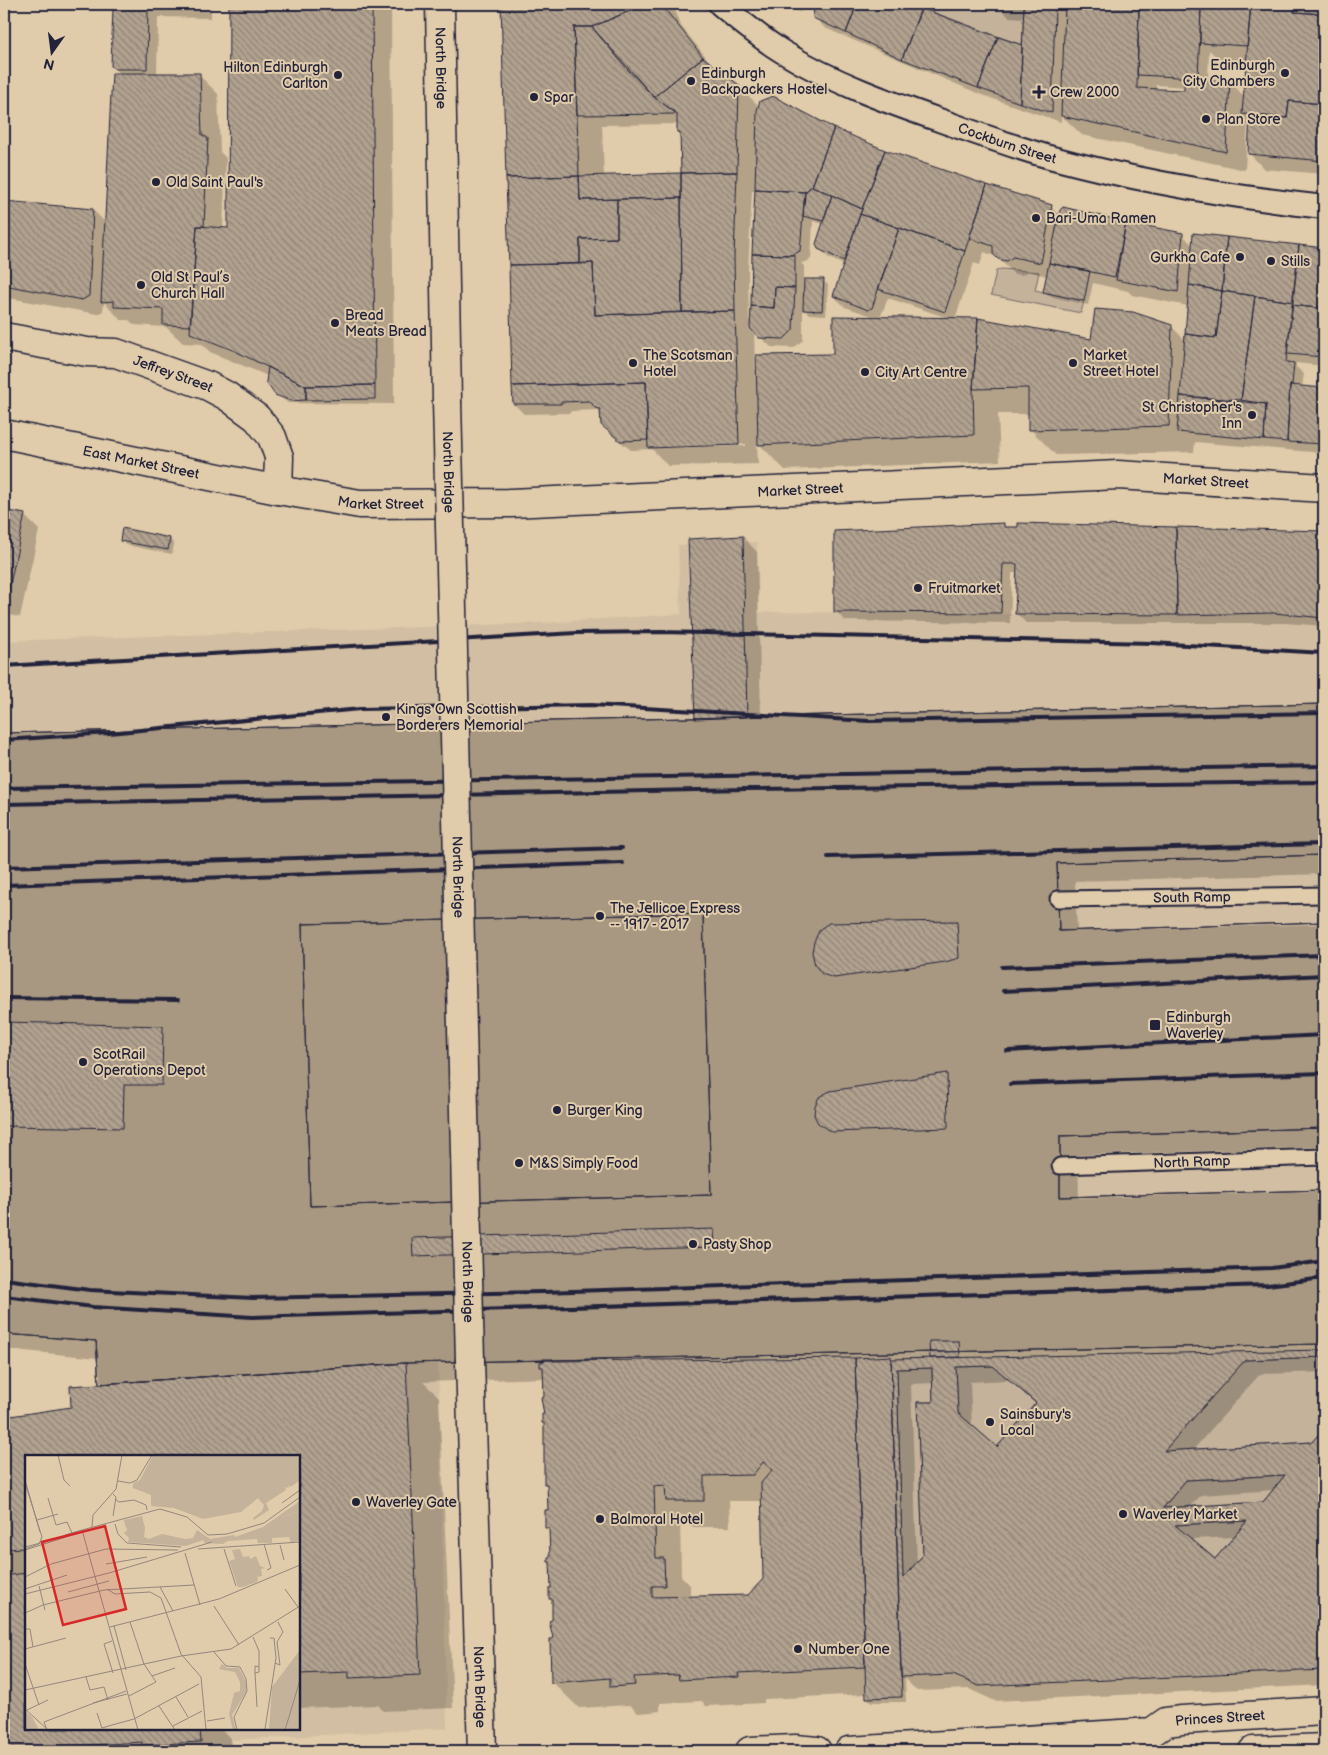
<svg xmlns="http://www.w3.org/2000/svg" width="1328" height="1755" font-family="'Balsamiq Sans',sans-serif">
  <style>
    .built { fill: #d2bea2; fill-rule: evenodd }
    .garden { fill: #c4b29a; stroke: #736a6a }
    .shadow { fill: #0003; fill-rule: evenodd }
    .building { fill: url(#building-back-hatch); stroke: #22223b; fill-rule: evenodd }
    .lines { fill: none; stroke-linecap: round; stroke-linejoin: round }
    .service-casing { stroke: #22223b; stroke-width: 19 }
    .pedestrian-casing { stroke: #22223b; stroke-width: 26 }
    .minor-casing { stroke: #22223b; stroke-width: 31 }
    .tertiary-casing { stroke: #22223b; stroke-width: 31 }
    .primary-casing { stroke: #22223b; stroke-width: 31 }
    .service { stroke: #e0cbaa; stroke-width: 15 }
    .pedestrian { stroke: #e0cbaa; stroke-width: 22 }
    .minor { stroke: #e0cbaa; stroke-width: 28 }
    .tertiary { stroke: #e0cbaa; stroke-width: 28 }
    .primary { stroke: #e0cbaa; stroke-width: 28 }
    .rail { stroke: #22223b; stroke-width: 4 }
    .primary-bridge-casing { stroke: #22223b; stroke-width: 31; stroke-linecap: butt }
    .primary-bridge { stroke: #e0cbaa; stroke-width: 28 }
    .poi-dot { fill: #22223b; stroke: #e0cbaa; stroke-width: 2 }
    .labels { text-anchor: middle; stroke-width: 4; stroke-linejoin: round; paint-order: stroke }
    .poi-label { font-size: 14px; fill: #22223b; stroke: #e0cbaa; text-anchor: start }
    .street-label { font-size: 14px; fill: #22223b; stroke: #e0cbaa }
    .inset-road { fill: none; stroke: #94877e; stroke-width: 1 }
    .view { fill: #d62828; fill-opacity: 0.15; stroke: #d62828; stroke-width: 2.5 }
    .inset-edge { fill: none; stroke: #22223b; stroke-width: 2.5 }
  </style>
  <defs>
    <pattern id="building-back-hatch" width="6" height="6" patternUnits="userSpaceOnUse" patternTransform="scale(1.25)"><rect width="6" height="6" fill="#b1a18f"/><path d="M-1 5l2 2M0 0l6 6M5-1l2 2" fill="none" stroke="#908376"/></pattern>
  </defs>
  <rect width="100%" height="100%" fill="#e0cbaa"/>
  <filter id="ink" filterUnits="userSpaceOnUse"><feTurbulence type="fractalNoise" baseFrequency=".02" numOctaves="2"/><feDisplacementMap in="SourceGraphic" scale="10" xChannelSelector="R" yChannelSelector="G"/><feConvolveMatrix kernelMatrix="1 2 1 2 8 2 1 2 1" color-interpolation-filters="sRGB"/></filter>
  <g filter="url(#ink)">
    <!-- built -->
    <path class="built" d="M757,542L759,612L1177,615L1274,613L1324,618V1344L438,1363L447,1728L230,1740L229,1751H4V1417L70,1407V1386L99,1383L96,1341L4,1334V641L544,623L681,614L678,545ZM26,1456H299V1729H26Z"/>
    <!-- garden -->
    <path class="garden" d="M906,4L1024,5L1022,45L922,8L921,10Z
      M1001,269L1039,272L1035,290L1084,301L1081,313L991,295L996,271Z
      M1324,1357V1428L1312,1442L1164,1451L1245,1360Z
      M993,1366L1036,1403L997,1447L958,1413L956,1367Z
      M932,1368L933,1402H917L923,1555L903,1578L897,1369Z
      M1285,1475L1263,1502L1163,1508L1186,1480Z
      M1247,1521L1215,1559L1175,1525Z"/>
    <!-- shadow -->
    <path class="shadow" d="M150,4H211V18L158,17L157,74L199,75L218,94L220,152L226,158L223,228L229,229L231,4H391L394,404L288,403L270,388L267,382L268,376L210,352L202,344L183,343L166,327L134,325L129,320H121L104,302L103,311L97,314L4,297V203L93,210L106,223L120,74L113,66L114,8L150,9Z
      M502,4H673L681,26L713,66L738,86L759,106L783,105L870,145L987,186L1050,206L1060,216L1063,209L1183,235L1193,246L1194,234L1324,249V366L1296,363V367L1304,374L1302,387L1324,389V453L1195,442L1194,452L1056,455L1030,429L1029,414H998L1000,461L785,470L757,442L758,464L668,466L652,449L631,450L612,435L598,410L571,411L570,413L524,414L514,404ZM678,124V131L681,135L682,176L680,174L604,176L602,125ZM752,191H756L751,320H749L748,272ZM813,221L824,224L819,248L829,258L844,265L835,297L845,307L875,317L834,355L755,370L754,331L771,347L794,348L803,340V308L809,314L826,315L828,285L823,281L804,280V266L801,263L809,261L811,258ZM984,252L997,257L1014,274L1022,275L1028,271L1047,276L1044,291L1049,296L1088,305L1093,283L1128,291L1132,295L1188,306L1186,341L1172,327L1092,340L955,319L974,263L980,265ZM888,298L948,318H880ZM746,444V446L666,448V446Z
      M786,4H807V8L799,12Z
      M815,4L906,5L1023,47L1025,18L1009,17L996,4H1324V174L1264,169L1250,154L1251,121L1248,118L1245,170L1082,135L1061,115V122L982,95L825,28L815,18ZM1209,50L1221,61L1247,63L1245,97L1230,82L1208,81ZM1156,85L1185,87V92L1156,90Z
      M4,511L24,515L39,530L20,617L4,614Z
      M1019,524L1324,532V626L1285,623H1026L1016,613L1018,573H1012L1010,623L846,621L836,612L1003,525L1007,528H1019Z
      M743,537L757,552L761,717L1324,704V874L1075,881L1077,931L1324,924V1147L1078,1155L1079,1198L1324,1191V1372L1260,1374L1192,1451L1312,1443L1324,1429V1685L995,1701L969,1689L917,1691L905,1679L906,1702H872L867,1698V1694L764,1699V1703L706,1706L702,1701L660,1703V1711L651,1712L638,1713L630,1705L579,1708L552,1682L553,1601L550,1598L552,1590L551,1564L549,1562L551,1558L550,1531L547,1528L549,1511V1486L545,1483V1425L543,1422L545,1415V1378L423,1382L439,1397L453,1708L383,1711L378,1705L299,1708V1456H26V1729H221L230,1738L232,1751H4V1419L72,1408L101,1385L98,1358L4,1349V734L696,718ZM1009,1380L1036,1404L997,1449L972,1427L970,1382ZM934,1383L924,1555L917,1564L911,1384ZM1274,1490L1263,1503L1190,1507L1201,1495ZM729,1501H763L764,1580L749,1596L690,1597V1585L681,1576L680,1514L693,1527H730ZM1235,1537L1215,1561L1190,1539Z
      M170,539L174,544L172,554L126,545L121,540Z"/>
    <!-- building -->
    <path class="building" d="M148,4H202V8H148Z
      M229,4H372L375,385L306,386L235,351L190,333L197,226L228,228Z
      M501,4H646L592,27H574L579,176L506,178Z
      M646,4H661L703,57L654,97L592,27Z
      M787,4H802L794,8Z
      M814,4H857L846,33L813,18Z
      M857,4H906L921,10L902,59L846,33Z
      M1011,4H1055V7L1024,5Z
      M1055,4H1065V7H1055Z
      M1065,4H1185V8L1139,7L1137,88L1184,90V78L1230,81L1226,152L1061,116Z
      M1185,4H1201V9L1185,8Z
      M1201,4H1251L1247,46L1200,43Z
      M1251,4H1295L1294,12L1324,14V104L1289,101L1287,118L1242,114Z
      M1295,4H1324V14L1294,12Z
      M1024,5L1055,7L1052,113L1020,103Z
      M113,7L148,8L147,69H115L111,66Z
      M1139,7L1201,9L1198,78L1137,75Z
      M921,8L998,37L978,88L902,59Z
      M574,27H592L628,70L654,97L677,114L577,115Z
      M998,37L1022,45L1020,103L978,88Z
      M703,57L739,85L737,172L681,173L680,132H677V114L654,97Z
      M112,73H200L202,135L208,138L204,226H197L190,326L163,325V309L114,307V301L101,302Z
      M773,96L834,128L812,186L805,192L755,189L757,110L760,101Z
      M1289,101L1324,104V161L1248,154L1250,115L1287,118Z
      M834,128L885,150L862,209L812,186Z
      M885,150L987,185L965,251L860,214Z
      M737,172L734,257L735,311L682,312L681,173Z
      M681,173V198L580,200L579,176Z
      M579,176L580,200L617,199V238L580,239V264L509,265L506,178Z
      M987,185L1052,205L1041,263L1013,257L1007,261L998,259L993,254V246L969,238Z
      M812,186L832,195L823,221L803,216L805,192Z
      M755,189L805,192L800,251L792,255L752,254Z
      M832,195L862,209L844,261L818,249L816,244Z
      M681,198L682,312L595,315L593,263L580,264V239L617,238V199Z
      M4,201L93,209L89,296L82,300L4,285Z
      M1063,207L1126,222L1115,277L1049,263L1060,210Z
      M860,214L899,228L872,308L868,310L833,296Z
      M1126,222L1183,233L1178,292L1116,280Z
      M899,228L965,251L945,312L878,289Z
      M1193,233L1227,237L1222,291L1189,285Z
      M1227,237L1299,245L1293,302L1222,291Z
      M1299,245L1324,248V309L1292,305Z
      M752,254L795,255V288L775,287L774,308L751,306Z
      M593,263L595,315L735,311L739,445L648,448L646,382L512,386L509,265Z
      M1049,263L1090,271L1084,301L1043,292Z
      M804,279H824L822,311L803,310Z
      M1189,285L1222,291L1216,338L1185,334Z
      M775,287L795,288L793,330L784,339L759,338L750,328L751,306L774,308Z
      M1222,291L1255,296L1241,400L1180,396L1185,334L1216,338Z
      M1255,296L1293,302L1286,362L1294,363L1292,385H1290L1287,442L1264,440L1266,404L1241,400Z
      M1292,305L1324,309V357L1287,354Z
      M1095,309L1133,312L1172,325L1169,426L1028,430V388L973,389L978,318L1091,339Z
      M833,316L978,318L973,389L974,435L758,445L756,355L833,354Z
      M268,367L306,386V400L291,401L275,395L266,382Z
      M646,382L648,440L620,441L601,425L600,409L595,408L590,401L561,402V404H513L512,386Z
      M375,385V399L306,400V386Z
      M1290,385L1324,388V444L1287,442Z
      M1180,396L1266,404L1264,440L1177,432Z
      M4,510L25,514L6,603H4Z
      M1004,523V527H1018V523L1176,527L1177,615L1015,614L1017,564H1003L1001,613L834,612V531Z
      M1176,527L1324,531V618L1274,613L1177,615Z
      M122,528L170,538L168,550L120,541Z
      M743,536L747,717L695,719L688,539Z
      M1324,704V855L1057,863L1059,931L1324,922V1128L1060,1136V1197L1324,1190V1344L406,1363L99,1384L96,1341L4,1334V733ZM703,913L711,1195L310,1206L302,924Z
      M1324,704V855L1057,863L1059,931L1324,922V1128L1060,1136V1197L1324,1190V1344L406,1363L99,1384L96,1341L4,1334V733Z
      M703,913L711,1195L310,1206L302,924Z
      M957,921L959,958L945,962L834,978L822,974L815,965L812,952L814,942L820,929L829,923Z
      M4,1022L163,1026L162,1085H124L123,1128L4,1126Z
      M947,1073L948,1128L831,1132L818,1123L814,1115L815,1106L819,1097L830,1091Z
      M714,1229L715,1247L413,1256L412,1238Z
      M929,1341H959L960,1357L930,1358Z
      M1324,1350V1357L1245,1360L1164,1451L1312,1442L1324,1428V1670L979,1686L953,1675L901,1677L891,1359ZM993,1366L1036,1403L997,1447L958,1413L956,1367ZM932,1368L933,1402H917L923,1555L903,1578L897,1369ZM1285,1475L1263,1502L1163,1508L1186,1480ZM1247,1521L1215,1559L1175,1525Z
      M891,1356L902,1697L866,1698L855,1358Z
      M855,1358L865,1667L738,1673L739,1677L679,1680L678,1675L634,1677L635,1685L624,1686L610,1687V1678L551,1683L550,1639L553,1638L549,1621L552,1620V1599H549V1588H551L550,1562H548V1557H550L549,1528H545V1510H548L547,1484H544V1423H542V1414H544L541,1398L544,1397L543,1367H540V1362H543V1359H553V1361ZM763,1462L772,1470L761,1483L763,1579L748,1595L652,1597V1586H665L664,1558H656L654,1486L665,1485L666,1501H704V1476L753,1475Z
      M406,1363L420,1675L349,1678V1672L299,1674V1456H26V1548L4,1549V1417L71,1407L70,1386Z
      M26,1573V1729H200L201,1742L142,1745V1742L55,1747V1751H4V1576Z"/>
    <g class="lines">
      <defs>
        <g id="service">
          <path id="s1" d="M1058,899L1324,895"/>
          <path id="s2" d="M1060,1166L1324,1157"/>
        </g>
        <g id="pedestrian">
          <path id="s3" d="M720,4C740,21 760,38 783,52C832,82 888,102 942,121C979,134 1016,148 1053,158C1142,182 1233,197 1324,207"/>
        </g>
        <g id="minor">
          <path id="s4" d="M4,434L278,490"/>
        </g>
        <g id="tertiary">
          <path id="s5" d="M4,337L87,352L116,353L208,386L227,396L257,418L272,437L279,457L278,490L360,504L511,503L1118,475L1324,488"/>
          <path d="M750,1751L795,1749L817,1751"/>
          <path id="s6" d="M849,1751L1152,1732L1166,1722L1182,1720L1324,1711"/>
          <path d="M1253,1751L1324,1748"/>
        </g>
        <g id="primary">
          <path id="s7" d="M440,4L447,401"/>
          <path id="s8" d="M470,1361L482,1751"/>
        </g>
      </defs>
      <!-- service casing -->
      <use href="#service" class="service-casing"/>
      <!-- pedestrian casing -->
      <use href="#pedestrian" class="pedestrian-casing"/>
      <!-- minor casing -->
      <use href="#minor" class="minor-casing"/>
      <!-- tertiary casing -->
      <use href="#tertiary" class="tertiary-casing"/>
      <!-- primary casing -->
      <use href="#primary" class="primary-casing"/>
      <!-- service -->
      <use href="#service" class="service"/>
      <!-- pedestrian -->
      <use href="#pedestrian" class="pedestrian"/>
      <!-- minor -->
      <use href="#minor" class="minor"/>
      <!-- tertiary -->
      <use href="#tertiary" class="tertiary"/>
      <!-- primary -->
      <use href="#primary" class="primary"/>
      <!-- rail -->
      <path class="rail" d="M4,666L576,633L661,632L1152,643L1324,653
        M4,740L109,733L360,709L592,705L869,721L1324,713
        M4,788L1324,766
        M4,804L746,789L1324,782
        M828,857L1324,844
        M4,867L622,848
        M4,885L623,863
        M1002,967L1324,955
        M1003,991L1324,975
        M4,998L178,1000
        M1007,1051L1324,1035
        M1010,1084L1324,1073
        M4,1279L90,1290L253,1298L543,1292L1272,1268L1324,1261
        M4,1296L93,1307L252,1317L1268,1285L1324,1278"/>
      <defs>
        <g id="primary-bridge">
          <path id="s9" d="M447,401L470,1361"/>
        </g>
      </defs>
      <!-- primary-bridge casing -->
      <use href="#primary-bridge" class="primary-bridge-casing"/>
      <!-- primary-bridge -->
      <use href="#primary-bridge" class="primary-bridge"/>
    </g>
  </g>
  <!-- markers -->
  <g class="poi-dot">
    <circle cx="1285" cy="73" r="5"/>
    <circle cx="338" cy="75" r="5"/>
    <circle cx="691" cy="81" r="5"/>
    <path d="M1036.5 84.5h5v5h5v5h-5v5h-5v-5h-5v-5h5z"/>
    <circle cx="534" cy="97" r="5"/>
    <circle cx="1206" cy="119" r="5"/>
    <circle cx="156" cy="182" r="5"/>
    <circle cx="1036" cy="218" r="5"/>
    <circle cx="1240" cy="257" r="5"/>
    <circle cx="1271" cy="261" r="5"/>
    <circle cx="141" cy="285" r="5"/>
    <circle cx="335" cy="323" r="5"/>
    <circle cx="633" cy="363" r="5"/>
    <circle cx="1073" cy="363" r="5"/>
    <circle cx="865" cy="372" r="5"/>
    <circle cx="1252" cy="415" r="5"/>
    <circle cx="918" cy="588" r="5"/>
    <circle cx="386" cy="717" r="5"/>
    <circle cx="600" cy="916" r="5"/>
    <rect x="1149" y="1019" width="12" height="12" rx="2.5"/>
    <circle cx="83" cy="1062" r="5"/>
    <circle cx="557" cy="1110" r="5"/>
    <circle cx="519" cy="1163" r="5"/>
    <circle cx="693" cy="1244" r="5"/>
    <circle cx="990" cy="1422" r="5"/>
    <circle cx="356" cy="1502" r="5"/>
    <circle cx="1123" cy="1514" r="5"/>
    <circle cx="600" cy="1519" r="5"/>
    <circle cx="798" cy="1649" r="5"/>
  </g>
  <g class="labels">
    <!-- poi labels -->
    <g class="poi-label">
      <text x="1275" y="70" text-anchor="end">Edinburgh<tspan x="1275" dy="16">City Chambers</tspan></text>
      <text x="328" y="72" text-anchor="end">Hilton Edinburgh<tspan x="328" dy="16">Carlton</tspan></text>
      <text x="701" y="78">Edinburgh<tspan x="701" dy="16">Backpackers Hostel</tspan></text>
      <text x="1050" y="97">Crew 2000</text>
      <text x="544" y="102">Spar</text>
      <text x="1216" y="124">Plan Store</text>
      <text x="166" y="187">Old Saint Paul's</text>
      <text x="1046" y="223">Bari-Uma Ramen</text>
      <text x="1230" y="262" text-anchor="end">Gurkha Cafe</text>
      <text x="1281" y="266">Stills</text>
      <text x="151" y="282">Old St Paul’s<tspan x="151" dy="16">Church Hall</tspan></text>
      <text x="345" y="320">Bread<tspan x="345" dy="16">Meats Bread</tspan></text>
      <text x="643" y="360">The Scotsman<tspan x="643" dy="16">Hotel</tspan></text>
      <text x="1083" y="360">Market<tspan x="1083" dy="16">Street Hotel</tspan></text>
      <text x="875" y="377">City Art Centre</text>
      <text x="1242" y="412" text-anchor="end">St Christopher's<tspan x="1242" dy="16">Inn</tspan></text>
      <text x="928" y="593">Fruitmarket</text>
      <text x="396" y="714">Kings Own Scottish<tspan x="396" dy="16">Borderers Memorial</tspan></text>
      <text x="610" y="913">The Jellicoe Express<tspan x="610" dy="16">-- 1917 - 2017</tspan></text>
      <text x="1166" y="1022">Edinburgh<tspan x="1166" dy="16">Waverley</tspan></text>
      <text x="93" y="1059">ScotRail<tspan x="93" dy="16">Operations Depot</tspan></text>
      <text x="567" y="1115">Burger King</text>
      <text x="529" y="1168">M&amp;S Simply Food</text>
      <text x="703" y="1249">Pasty Shop</text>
      <text x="1000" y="1419">Sainsbury's<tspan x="1000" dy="16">Local</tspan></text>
      <text x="366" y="1507">Waverley Gate</text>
      <text x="1133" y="1519">Waverley Market</text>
      <text x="610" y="1524">Balmoral Hotel</text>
      <text x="808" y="1654">Number One</text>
    </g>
    <!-- street labels -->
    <g class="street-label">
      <text dy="5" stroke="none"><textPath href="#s7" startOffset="64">North Bridge</textPath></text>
      <text dy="5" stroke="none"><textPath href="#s3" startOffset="322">Cockburn Street</textPath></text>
      <text dy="5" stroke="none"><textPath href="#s5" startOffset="174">Jeffrey Street</textPath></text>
      <text dy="5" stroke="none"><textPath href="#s4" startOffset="140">East Market Street</textPath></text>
      <text dy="5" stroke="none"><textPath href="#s9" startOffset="71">North Bridge</textPath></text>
      <text dy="5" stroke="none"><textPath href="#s5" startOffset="1278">Market Street</textPath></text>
      <text dy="5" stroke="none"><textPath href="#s5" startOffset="872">Market Street</textPath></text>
      <text dy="5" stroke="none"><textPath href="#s5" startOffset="452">Market Street</textPath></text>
      <text dy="5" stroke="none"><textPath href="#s9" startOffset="476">North Bridge</textPath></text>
      <text dy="5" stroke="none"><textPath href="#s1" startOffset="134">South Ramp</textPath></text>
      <text dy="5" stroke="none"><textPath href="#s2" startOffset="132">North Ramp</textPath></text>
      <text dy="5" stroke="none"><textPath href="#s9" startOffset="881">North Bridge</textPath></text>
      <text dy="5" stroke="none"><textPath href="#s8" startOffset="326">North Bridge</textPath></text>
      <text dy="5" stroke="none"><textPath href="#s6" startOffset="375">Princes Street</textPath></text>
    </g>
  </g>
  <!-- overview -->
  <g transform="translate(25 1455)">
    <rect width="275" height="275" fill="#e0cbaa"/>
    <path d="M128,0H200L233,43L216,57L178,64L149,53L126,51V40L108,33V28L115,25ZM275,46V56L257,62L264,82L247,83V88H233L232,84L203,86L210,81L198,89L180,88L178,85L161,91L103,87L104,83L99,78L102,75L124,84L137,79L160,84L168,83L172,75L185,84L209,80L210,82L238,72ZM275,195V275H244L247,232Z" fill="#c4b29a"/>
    <path d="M275,197V221L257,266L252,256L254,248L261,245L264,233L256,227V222L264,217ZM197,209L202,213H214L221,227V237L207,260L211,275H208L204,259L209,238L215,236V227L210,217L194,214Z" fill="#c4b29a"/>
    <path d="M275,56V85L266,88L263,79L255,76L260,71L257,62ZM117,61L120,73L119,82L103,76L100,70L99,65ZM215,94L218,102L224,101L233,124L232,127L218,132H213L204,106L210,104L207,95ZM0,256L7,262L14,275H0Z" fill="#c4b29a"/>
    <path d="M200,0H275V25L266,32L263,30L264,33L260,32L261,35L241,48L244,55L229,65L228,63L237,56L239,50L212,20ZM231,101L235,111L240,113L236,114L237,121L232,122L225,104Z" fill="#c4b29a"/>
    <path class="inset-road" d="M33,0L39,25L45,31M0,25L15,77M93,26L105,28L112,25L127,0M0,28L17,82L14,89L0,94M23,43L31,70L42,67L47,78M90,44L94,47L109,45L121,50L122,55M257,48L275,35M88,61L91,42L88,39M12,65L33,59M90,69L93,79L102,88L156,92M67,72L68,60L91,34L97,0M40,80L57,75M239,89L246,113L242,115M255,90L259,105M0,92L23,86M173,94L275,87M199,94L211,131M0,95L57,77M160,98L175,150M81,109L122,102M0,122L26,109L81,94L153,95M14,131L20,155M135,132L148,156M0,134L42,120M82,134L90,139L125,137L136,143L156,199L176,222L181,275M260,134L273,152M43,137L84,126M0,139L84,118L187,87M189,151L214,190M0,158L18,150L79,135L169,130M89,171L101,215M85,172L194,144L275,110M0,174H5L8,192M228,182L234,196V217L230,218V211L234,212M87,186L79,189L88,218M0,194L41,183M189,197L201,211L215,212L221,224L222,236L209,262L212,275M250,208L255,210L252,187L258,177L253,167M0,209L14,250M230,218L232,252M127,221L150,213M61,222L65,235L79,232L83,245M0,235L156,201L206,194L275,151M104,241L131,227L119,209L105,167M151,242L163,262M68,248L102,239M134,251L150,275M0,254L22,274M2,255L23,245M72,258L77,273L87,270L109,264L174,229M182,266L200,263M148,271L177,256M240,274L251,203L249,183H245M22,275L19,267L101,236M113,275L57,75L135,54L162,62L183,80L202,79L239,68L275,42M260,275L275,225"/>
    <path class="view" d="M80,71L101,154L38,170L17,87Z"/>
    <rect width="275" height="275" class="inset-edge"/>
  </g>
  <!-- margin -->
  <rect width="1328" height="1755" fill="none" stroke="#e0cbaa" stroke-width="20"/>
  <rect x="10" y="10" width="1308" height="1735" fill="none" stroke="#22223b" stroke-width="2" filter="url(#ink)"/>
  <!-- north arrow -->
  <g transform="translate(52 52) rotate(194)" stroke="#e0cbaa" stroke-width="4" paint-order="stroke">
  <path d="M0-4L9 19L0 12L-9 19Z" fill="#22223b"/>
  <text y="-8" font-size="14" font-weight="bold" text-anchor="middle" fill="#22223b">N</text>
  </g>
</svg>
